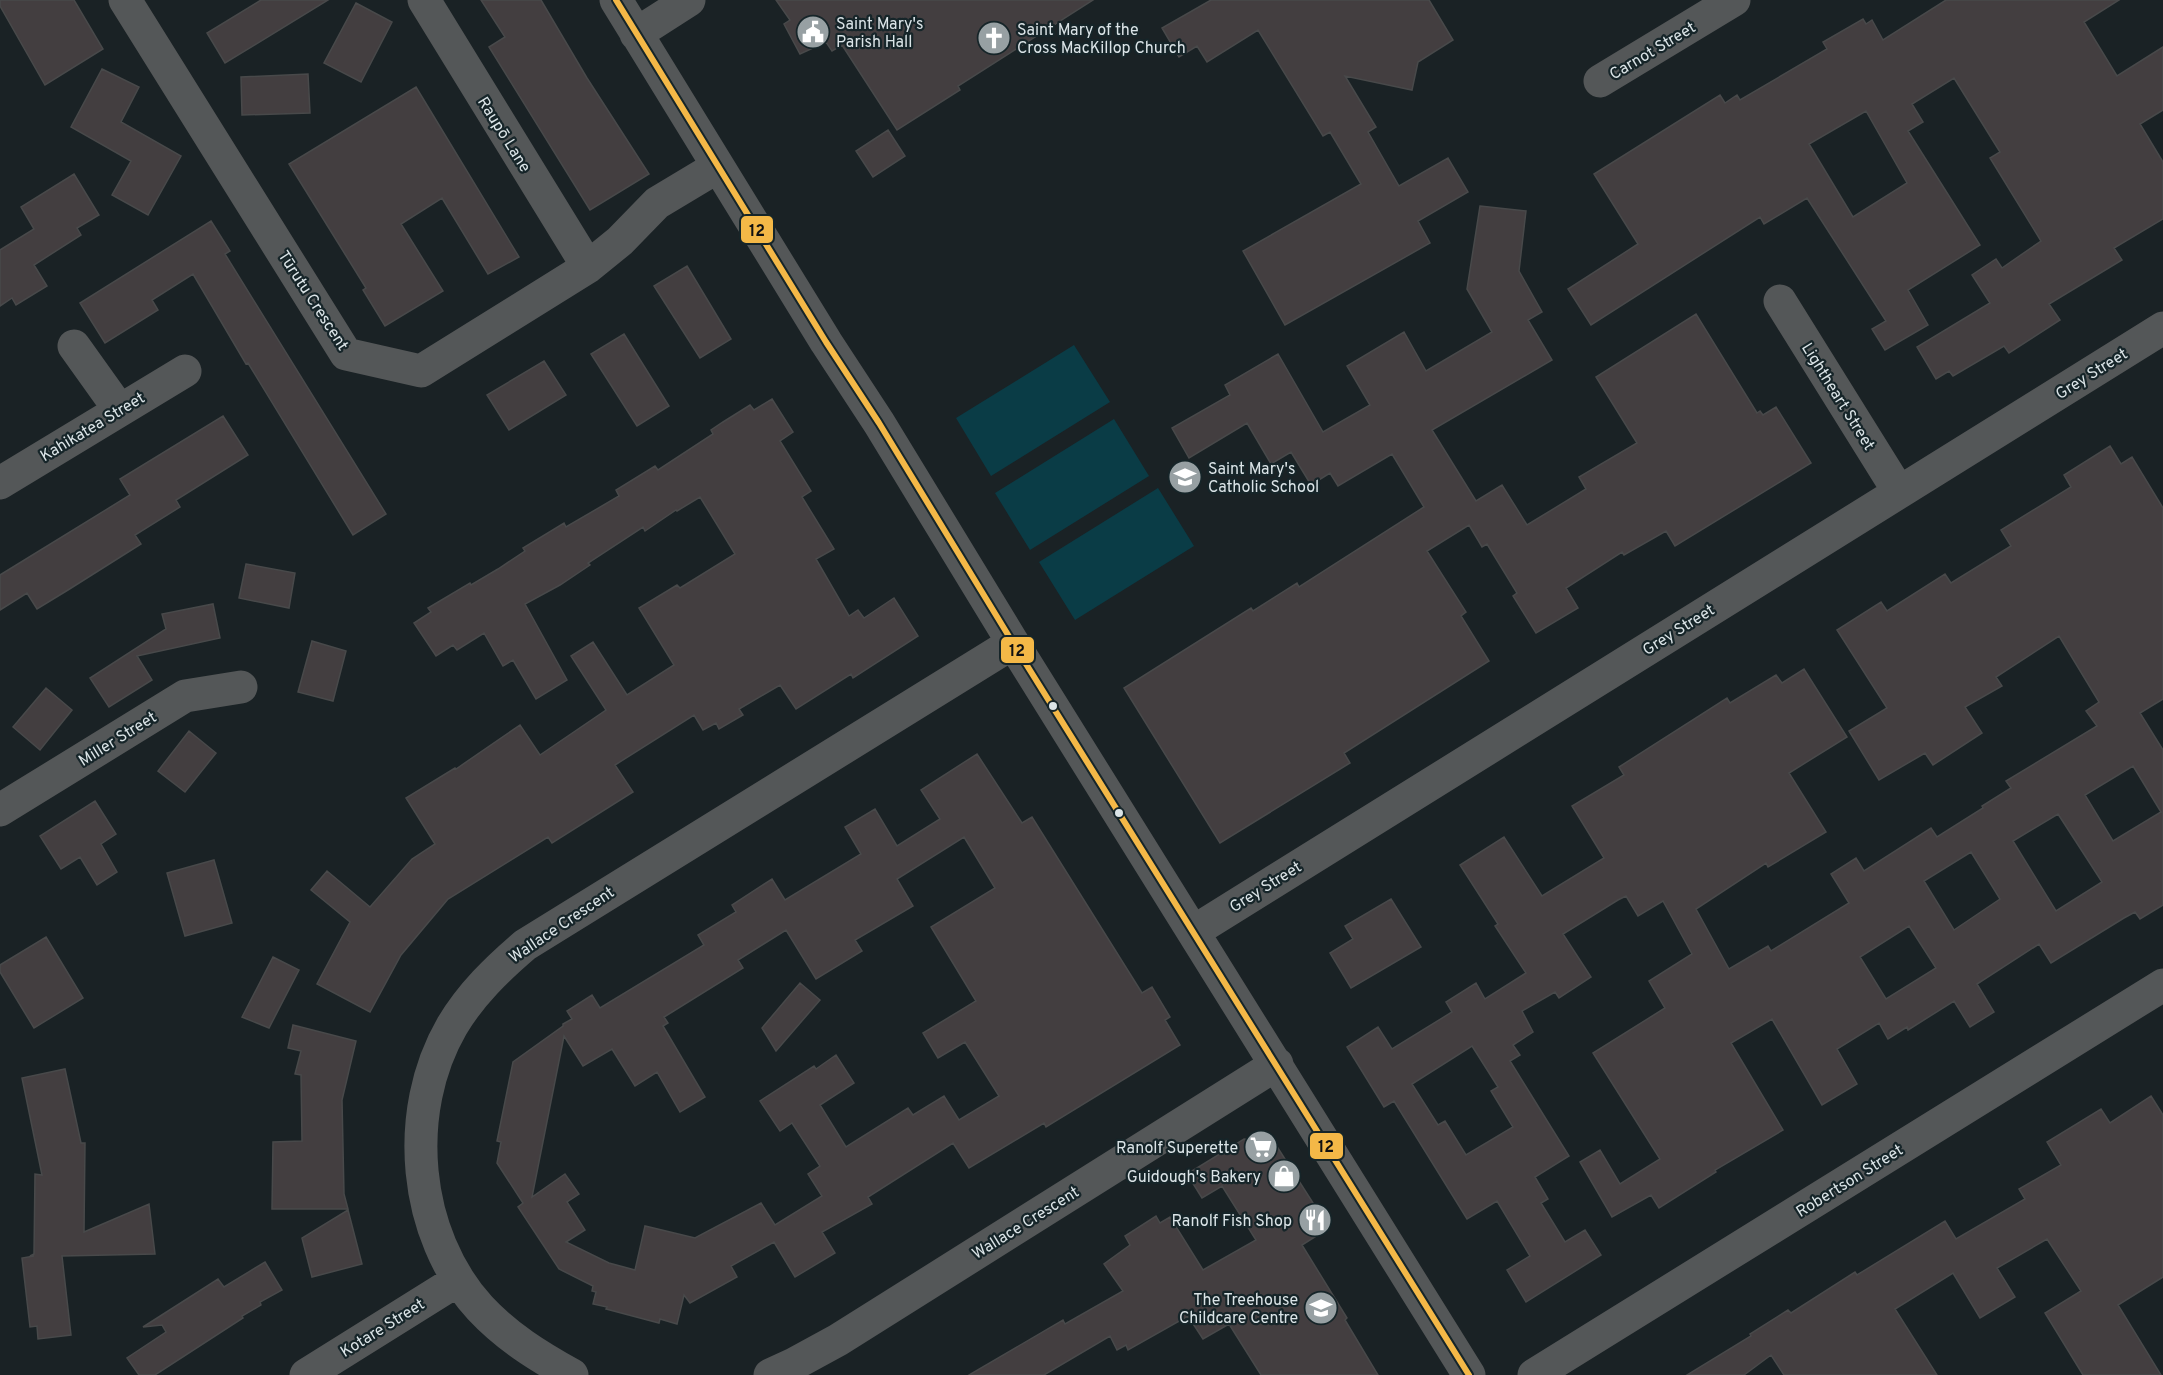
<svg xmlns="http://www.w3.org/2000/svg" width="2163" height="1375" font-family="Overpass,sans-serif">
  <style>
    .green { fill: #0a3c46 }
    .building { fill: #433e40; stroke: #48494a; stroke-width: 1.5; fill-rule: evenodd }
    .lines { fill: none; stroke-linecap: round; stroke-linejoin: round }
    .minor { stroke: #545758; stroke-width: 33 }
    .bus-1-casing { stroke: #162529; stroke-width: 10 }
    .bus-1 { stroke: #f4b847; stroke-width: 6 }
    .bus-dot { fill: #dbe4e7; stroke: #162529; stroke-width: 2 }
    .labels { text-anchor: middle; stroke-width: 4.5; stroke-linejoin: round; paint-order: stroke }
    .poi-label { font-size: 16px; fill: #dbe4e7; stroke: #162529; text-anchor: end }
    .street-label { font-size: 16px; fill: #dbe4e7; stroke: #162529 }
    .line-badge { stroke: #162529; stroke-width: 2 }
    .pale-badge-label { font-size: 16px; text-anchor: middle; font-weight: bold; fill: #111 }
  </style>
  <rect width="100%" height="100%" fill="#1a2225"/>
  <!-- green -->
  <path class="green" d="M1074,345L1110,402L991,476L956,418Z
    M1114,419L1149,476L1030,550L995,493Z
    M1158,488L1194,546L1075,620L1039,562Z"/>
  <!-- building -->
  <path class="building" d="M0,0H74L103,49L45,85L0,6Z
    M261,0H328L225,63L207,33Z
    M481,0H541L587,78L649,174L590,210L489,47L505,37Z
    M776,0H1093L958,86L960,90L897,130L842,45L832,51L826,42L800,54L784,24L790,20Z
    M1211,0H1429L1453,40L1418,62L1412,90L1345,76L1376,127L1368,132L1399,186L1448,158L1468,192L1418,221L1430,243L1285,325L1243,251L1361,184L1330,132L1323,136L1258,30L1207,62L1197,46L1179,57L1162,28Z
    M1946,0H2119L2084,22L2117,76L2163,47V110L2140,124L2163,162V219L2114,248L2122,260L2049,304L2060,320L2009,353L2004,346L1953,376L1949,371L1936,379L1917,347L1990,303L1972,275L1996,259L2002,268L2041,241L1990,158L2000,152L1954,78L1912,104L1923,122L1908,131L1980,245L1908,290L1928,325L1885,350L1872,329L1886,321L1807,198L1764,224L1760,217L1591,325L1568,289L1638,244L1594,174L1720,95L1725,103L1737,95L1740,100L1827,49L1823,42L1863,19L1866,24L1872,20L1883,40ZM1866,111L1907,183L1853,217L1809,144Z
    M356,3L392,22L361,82L324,63Z
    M102,69L139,87L121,122L181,156L148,215L112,195L131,161L71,127Z
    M308,74L310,113L242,115L241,77Z
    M416,87L519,257L488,274L442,198L401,224L443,291L385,326L363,290L366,288L289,164Z
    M888,130L905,156L873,177L856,151Z
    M74,174L99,215L77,228L81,235L34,265L47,286L16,305L12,298L0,306V250L34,229L21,207Z
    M1480,206L1526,211L1519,271L1542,312L1528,320L1552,360L1432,430L1476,501L1502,485L1527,525L1586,489L1579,477L1637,443L1596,377L1696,314L1757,413L1760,411L1763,415L1776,407L1811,463L1675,546L1666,531L1624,555L1622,552L1566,588L1578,608L1536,633L1513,596L1517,593L1487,544L1482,547L1469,525L1427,551L1466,612L1461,616L1489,661L1344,753L1350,763L1220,843L1124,688L1251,608L1253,611L1297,583L1299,587L1424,507L1392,454L1338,486L1330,473L1311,485L1291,452L1271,464L1247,423L1189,458L1172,428L1230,395L1225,385L1278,354L1323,432L1370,405L1347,366L1404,332L1426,371L1492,332L1467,289Z
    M211,221L230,251L225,254L386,514L353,535L248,363L246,364L193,274L152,300L158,310L105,343L80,303Z
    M687,266L731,339L700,358L654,286Z
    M624,334L669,406L637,426L591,354Z
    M544,361L566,395L509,430L487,395Z
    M772,399L793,432L780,441L811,491L802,497L834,549L816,559L849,616L858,610L864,618L894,598L918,636L853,678L851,674L796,709L780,685L739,709L743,715L719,729L716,723L703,730L694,715L615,765L633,792L552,843L548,837L448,899L401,955L370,1012L317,984L350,922L311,890L327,871L370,907L412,859L435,844L406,798L455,768L456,769L520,725L540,755L606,710L571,656L593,642L627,695L674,665L639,608L677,585L680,588L735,554L700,497L677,511L676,510L645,531L643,527L588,563L590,565L560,585L525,604L567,680L536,699L513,660L503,666L484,633L457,650L453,645L436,656L414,623L431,612L428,608L470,583L471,585L498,569L525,551L523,548L564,523L566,527L619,496L616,490L655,466L658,470L713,434L711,430L723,422L750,405L754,410Z
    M223,416L248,455L176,500L180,507L135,535L141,544L68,590L37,609L27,593L0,610V575L130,495L120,479Z
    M2110,446L2121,464L2132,457L2163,508V699L2140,713L2163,750V905L2140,919L2135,912L2124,918L2051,963L2039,944L1977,984L1994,1012L1970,1027L1954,1001L1908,1030L1907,1027L1888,1039L1879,1023L1837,1049L1857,1084L1822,1105L1772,1019L1731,1043L1783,1130L1715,1170L1716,1172L1659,1208L1651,1195L1612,1217L1580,1162L1600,1150L1620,1184L1660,1159L1593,1053L1665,1008L1649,981L1692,954L1663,901L1638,916L1626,896L1618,900L1563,934L1591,977L1559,998L1555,992L1522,1011L1533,1032L1513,1045L1520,1055L1510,1061L1569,1156L1535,1177L1548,1199L1541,1203L1565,1242L1585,1230L1601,1255L1526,1302L1507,1270L1530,1256L1497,1201L1467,1219L1394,1101L1384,1107L1347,1047L1378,1027L1392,1049L1452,1012L1446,1002L1476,983L1485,999L1526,973L1495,926L1498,924L1460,865L1504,837L1542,896L1604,858L1572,806L1624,775L1619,767L1727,698L1730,703L1776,675L1782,683L1804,669L1847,737L1789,773L1826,832L1768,867L1766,863L1696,909L1729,969L1768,946L1771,951L1849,903L1831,874L1856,858L1864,871L1931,828L1937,837L1983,808L1982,806L2011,788L2006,781L2097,726L2086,711L2099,702L2059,636L1996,677L2002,686L1965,707L1982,733L1933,765L1925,753L1879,780L1849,731L1887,708L1837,630L1881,602L1887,611L1945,574L1951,583L2011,546L2001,530L2071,487L2064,475ZM2133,766L2161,812L2113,841L2085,795ZM2058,814L2102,882L2056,911L2013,841ZM1971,852L2000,899L1954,930L1924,881ZM1909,926L1936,968L1886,999L1860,957ZM1472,1046L1498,1087L1491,1091L1513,1127L1466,1155L1445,1121L1438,1125L1412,1084Z
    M246,564L295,573L289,608L239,598Z
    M213,604L220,638L137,656L152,680L109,707L90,678L166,629L162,614Z
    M312,641L346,651L333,701L298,692Z
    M46,688L72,710L40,750L13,727Z
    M189,731L216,753L185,792L158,771Z
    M977,754L1022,823L1032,817L1142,993L1152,987L1170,1017L1165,1020L1180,1045L1046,1127L1044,1123L969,1168L953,1143L868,1197L872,1204L822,1232L835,1253L795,1277L774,1242L731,1266L737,1277L690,1303L684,1295L677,1324L660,1319L659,1323L606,1309L607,1307L593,1304L596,1292L592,1291L593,1286L559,1269L518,1207L523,1203L497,1163L501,1142L497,1141L513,1062L563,1026V1024L572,1019L567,1011L592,995L600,1008L704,945L698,935L736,912L732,905L772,879L785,900L861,854L845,827L875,809L897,846L940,819L921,790ZM964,837L995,888L931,927L976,1001L923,1033L938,1058L965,1042L999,1096L959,1120L944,1096L913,1115L908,1108L846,1147L820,1105L854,1083L836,1055L816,1069L814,1066L760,1101L780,1131L792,1123L820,1166L808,1174L822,1196L775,1225L761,1203L695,1238L645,1226L635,1270L609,1263L566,1242L585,1230L567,1202L579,1194L565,1174L532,1197L564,1036L583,1066L612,1049L635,1086L657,1072L680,1112L705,1097L663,1026L668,1023L664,1017L743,968L738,960L786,930L816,979L862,951L855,940L913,906L897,879Z
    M95,801L116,834L101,844L117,872L97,885L80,857L61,869L40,836Z
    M214,860L232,923L185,936L167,873Z
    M1391,899L1421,947L1351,988L1330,953L1353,939L1345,926Z
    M46,937L83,998L34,1028L0,972V965Z
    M273,957L299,970L269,1028L242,1017Z
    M800,983L820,1000L776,1051L762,1028Z
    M293,1025L356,1041L342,1100L344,1194L348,1209H272L273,1142L302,1141L301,1075L295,1074L301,1051L288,1048Z
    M65,1069L81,1143H85L84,1232L149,1204L155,1254L62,1256L71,1335L38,1339L37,1326L30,1327L22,1258L34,1256H30L34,1254L35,1174L42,1175L22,1078Z
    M2151,1096L2163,1115V1277L2118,1305L2161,1375H2083L2045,1313L2081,1291L2047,1239L1997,1268L2015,1297L1980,1318L1953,1273L1895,1309L1937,1375H1784L1771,1355L1744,1375H1687L1751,1336L1750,1334L1788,1310L1791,1313L1855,1272L1857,1275L1945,1221L1956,1239L2025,1199L2019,1189L2061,1165L2047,1142L2101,1109L2110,1123Z
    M1244,1139L1276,1145L1329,1228L1302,1245L1347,1318L1345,1320L1378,1375H1261L1229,1324L1203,1339L1188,1316L1128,1350L1126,1345L1117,1350L1110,1336L1044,1375H969L1063,1320L1065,1324L1123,1291L1104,1264L1130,1245L1125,1236L1156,1216L1160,1223L1170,1217L1203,1270L1256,1240L1222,1186L1202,1198L1187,1174Z
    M348,1210L362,1264L312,1277L302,1238Z
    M265,1262L282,1290L260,1302L261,1305L242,1316L243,1318L155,1375H139L127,1358L166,1332L162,1325L143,1327L218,1279L224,1287Z"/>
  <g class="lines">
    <!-- minor -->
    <path class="minor" d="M125,0L346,354L421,371L588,267L620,241L657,203L717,167
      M424,0L588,267
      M616,0L826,342L879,423L1013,643L1469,1375
      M636,34L689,0
      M1600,81L1734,0
      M1780,301L1899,492
      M74,346L119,409
      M0,483L185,371
      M0,810L185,696L241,687
      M1193,932L2163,328
      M306,1375L458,1280
      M572,1375C538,1356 507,1337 480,1308C413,1235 402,1112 452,1026C471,994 497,969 525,945L1013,643
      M770,1375L794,1364L838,1340L1277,1064
      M1534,1375L2163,985"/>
    <defs>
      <path id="bus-1" d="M616,0L826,342L879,423L1013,643L1469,1375"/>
    </defs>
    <!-- bus-1 casing -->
    <use href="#bus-1" class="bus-1-casing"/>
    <!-- bus-1 -->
    <use href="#bus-1" class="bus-1"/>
  </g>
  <!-- icons -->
  <defs>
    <symbol id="civic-disc" viewBox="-11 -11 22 22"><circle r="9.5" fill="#97a0a3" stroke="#162529"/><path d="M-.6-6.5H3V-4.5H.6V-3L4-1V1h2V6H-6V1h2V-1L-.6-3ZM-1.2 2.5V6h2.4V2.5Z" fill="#fff"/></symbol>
    <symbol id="church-disc" viewBox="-11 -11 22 22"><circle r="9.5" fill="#97a0a3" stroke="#162529"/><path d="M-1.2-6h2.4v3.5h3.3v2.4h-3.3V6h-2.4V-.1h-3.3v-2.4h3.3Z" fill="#fff"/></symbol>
    <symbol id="school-disc" viewBox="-11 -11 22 22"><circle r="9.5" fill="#97a0a3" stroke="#162529"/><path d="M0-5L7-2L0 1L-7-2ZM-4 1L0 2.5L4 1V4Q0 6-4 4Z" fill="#fff"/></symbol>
    <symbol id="supermarket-disc" viewBox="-11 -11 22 22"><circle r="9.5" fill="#97a0a3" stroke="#162529"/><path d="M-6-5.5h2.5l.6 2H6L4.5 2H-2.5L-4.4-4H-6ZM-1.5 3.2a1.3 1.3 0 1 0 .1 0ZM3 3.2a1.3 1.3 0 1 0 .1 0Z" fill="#fff"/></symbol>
    <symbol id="shop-disc" viewBox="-11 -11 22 22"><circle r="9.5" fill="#97a0a3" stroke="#162529"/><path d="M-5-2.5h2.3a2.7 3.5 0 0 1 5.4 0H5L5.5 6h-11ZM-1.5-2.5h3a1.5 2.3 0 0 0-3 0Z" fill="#fff"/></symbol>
    <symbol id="restaurant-disc" viewBox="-11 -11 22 22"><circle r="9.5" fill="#97a0a3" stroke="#162529"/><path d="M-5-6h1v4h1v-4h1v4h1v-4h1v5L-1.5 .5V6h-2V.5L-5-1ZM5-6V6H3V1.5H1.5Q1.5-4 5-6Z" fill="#fff"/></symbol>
  </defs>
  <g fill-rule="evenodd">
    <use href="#civic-disc" x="794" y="13" width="38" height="38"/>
    <use href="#church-disc" x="975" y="19" width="38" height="38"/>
    <use href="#school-disc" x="1166" y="458" width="38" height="38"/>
    <use href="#supermarket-disc" x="1242" y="1128" width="38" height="38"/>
    <use href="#shop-disc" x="1265" y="1157" width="38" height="38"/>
    <use href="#restaurant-disc" x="1296" y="1201" width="38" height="38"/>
    <use href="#school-disc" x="1302" y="1289" width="38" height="38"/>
  </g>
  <!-- markers -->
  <g class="bus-dot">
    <circle cx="1053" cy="706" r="5"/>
    <circle cx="1119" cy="813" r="5"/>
  </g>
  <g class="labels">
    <!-- poi labels -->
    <g class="poi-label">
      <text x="836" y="29" text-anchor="start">Saint Mary's<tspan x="836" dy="18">Parish Hall</tspan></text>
      <text x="1017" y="35" text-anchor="start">Saint Mary of the<tspan x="1017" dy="18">Cross MacKillop Church</tspan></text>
      <text x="1208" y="474" text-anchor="start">Saint Mary's<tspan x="1208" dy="18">Catholic School</tspan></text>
      <text x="1238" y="1153">Ranolf Superette</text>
      <text x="1261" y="1182">Guidough's Bakery</text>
      <text x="1292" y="1226">Ranolf Fish Shop</text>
      <text x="1298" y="1305">The Treehouse<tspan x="1298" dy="18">Childcare Centre</tspan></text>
    </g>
    <!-- street labels -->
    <g class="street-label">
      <text transform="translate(1652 50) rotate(-31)" y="6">Carnot Street</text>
      <text transform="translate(505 134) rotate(58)" y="6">Raupō Lane</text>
      <text transform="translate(314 300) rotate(57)" y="6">Tūrutu Crescent</text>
      <text transform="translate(2091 373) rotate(-32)" y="6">Grey Street</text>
      <text transform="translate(1839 396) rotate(58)" y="6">Lightheart Street</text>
      <text transform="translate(92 426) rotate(-31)" y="6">Kahikatea Street</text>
      <text transform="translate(1678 629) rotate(-32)" y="6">Grey Street</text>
      <text transform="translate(117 738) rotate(-32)" y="6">Miller Street</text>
      <text transform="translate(1265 886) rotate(-32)" y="6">Grey Street</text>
      <text transform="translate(561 924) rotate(-34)" y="6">Wallace Crescent</text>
      <text transform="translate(1849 1180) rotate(-32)" y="6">Robertson Street</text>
      <text transform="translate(1025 1222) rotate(-32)" y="6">Wallace Crescent</text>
      <text transform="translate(382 1327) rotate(-32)" y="6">Kotare Street</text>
    </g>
  </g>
  <g class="line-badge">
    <rect x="740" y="215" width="34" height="29" rx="6" fill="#f4b847"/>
    <rect x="1000" y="636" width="35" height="28" rx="6" fill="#f4b847"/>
    <rect x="1309" y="1132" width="35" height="28" rx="6" fill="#f4b847"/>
  </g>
  <g class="pale-badge-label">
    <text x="757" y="236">12</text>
    <text x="1017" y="656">12</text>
    <text x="1326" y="1152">12</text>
  </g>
</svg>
